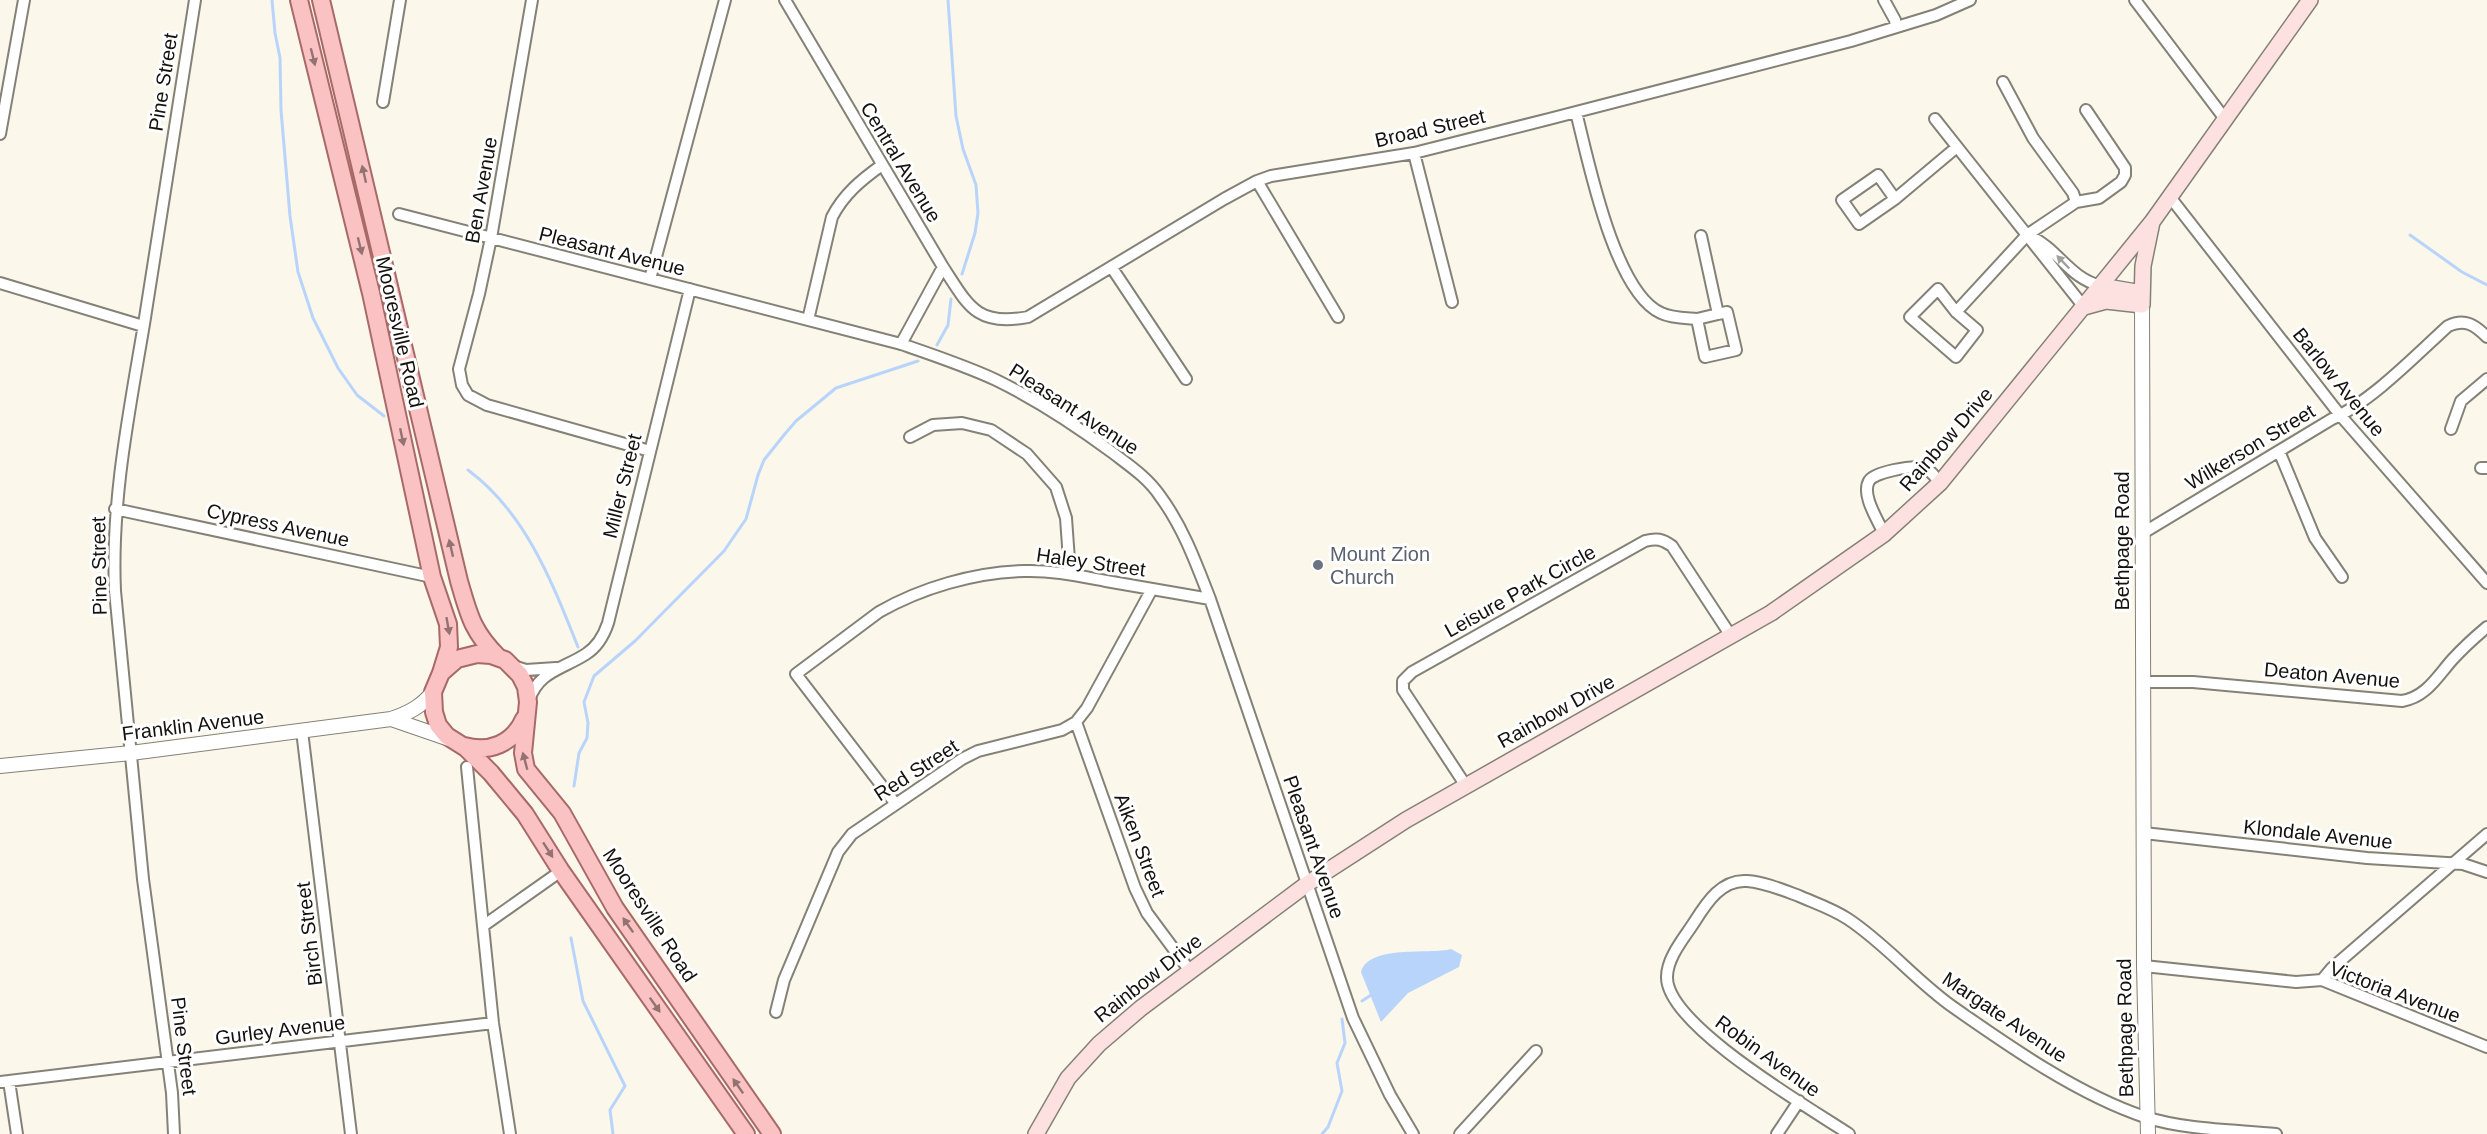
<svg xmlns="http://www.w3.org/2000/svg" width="2487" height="1134" font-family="Helvetica,sans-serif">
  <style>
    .water { fill: #b8d4fb }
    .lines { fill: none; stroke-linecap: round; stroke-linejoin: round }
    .stream { stroke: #b8d4fb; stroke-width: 3 }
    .minor-casing { stroke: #848177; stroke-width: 14 }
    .tertiary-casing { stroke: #848177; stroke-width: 16 }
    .secondary-casing { stroke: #848177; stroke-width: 18 }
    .primary-casing { stroke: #a76a69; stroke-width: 20 }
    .minor { stroke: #fff; stroke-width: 10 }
    .tertiary { stroke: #fff; stroke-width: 14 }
    .secondary { stroke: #fde1e1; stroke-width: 15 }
    .primary { stroke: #fac2c2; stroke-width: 16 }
    .oneway { fill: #927371 }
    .oneway2 { fill: #a1a09f }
    .worship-dot { fill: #6b7280; stroke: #fff; stroke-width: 2 }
    .labels { text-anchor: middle; stroke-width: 6; stroke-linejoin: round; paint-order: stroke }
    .street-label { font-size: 20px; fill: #13120e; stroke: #fff }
    .worship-label { font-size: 20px; fill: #5b616d; stroke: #fff; text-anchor: start }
  </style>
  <rect width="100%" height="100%" fill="#fbf7eb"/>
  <!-- water -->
  <path class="water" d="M1451,949L1462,955L1459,967L1408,993L1381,1022L1361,972C1369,944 1429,955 1451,949Z"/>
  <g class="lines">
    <!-- stream -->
    <path class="stream" d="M272,0L275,33L280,58L281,110L290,216L298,272L313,318L338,368L357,395L384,416
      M948,0L956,116L963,149L976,185L978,213L975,233L962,274
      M2410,235L2462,272L2487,285
      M937,345L948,325L951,299
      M468,470C526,513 552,582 578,647
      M574,786L579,753L587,738L588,723L584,702L594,676L635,641L724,551L746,519L758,475L764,460L784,435L796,421L836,388L918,361
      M571,938L583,1001L625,1086L610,1110L613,1134
      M1362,1001L1371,995
      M1322,1134L1328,1127L1342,1091L1337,1063L1345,1043L1342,1019"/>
    <defs>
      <path id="minor" d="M532,0L491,238L479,294L459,369L462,385L468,395L487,405L650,451
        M785,0L943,267L901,344
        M1884,0L1895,20L1896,27
        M2135,0L2225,119
        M2003,82L2033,138L2073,193L2076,202
        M383,102L400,0
        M1576,112C1588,159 1614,292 1661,313C1671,318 1686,318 1697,319
        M1935,119L2084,307
        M0,134L24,0
        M1414,153L1452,302
        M1878,175L1895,199L1859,224L1842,200Z
        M1257,181L1338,317
        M2170,197L2340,415L2487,583
        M1895,199L1957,147
        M399,214L901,344C933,355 966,366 996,380C1035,399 1078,427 1113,453C1130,466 1148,478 1160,496C1183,527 1196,563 1210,599L1353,1018L1390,1095L1413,1134
        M1701,236L1718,314L1727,312L1736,350L1705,357L1697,319L1718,314
        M2030,236C2059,250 2069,278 2101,286
        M943,267C968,305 976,327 1028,317L1224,199L1257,181L1271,176L1414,153L1549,119L1851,41L1936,15L1970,0
        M1112,268L1186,379
        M650,279L725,0
        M0,283L143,326
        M1938,289L1956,312L1977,330L1956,357L1910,317Z
        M1956,312L2027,235L2076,202L2099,198L2121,182L2125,175V168L2086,110
        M808,320L832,217C844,194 861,180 882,165
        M2451,429L2461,401L2487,379
        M910,437L933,425L962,423L991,430L1027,454L1056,487L1066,518L1070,574
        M2279,451L2315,538L2342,577
        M2481,468H2487
        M115,509L432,577
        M2143,533L2332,419C2372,401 2415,356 2448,326C2465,318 2475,325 2487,337
        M1884,534C1878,520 1861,495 1869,481C1874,472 1913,465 1923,468C1931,470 1935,477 1940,483
        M513,666L526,670L556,668
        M2144,682H2193L2402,701C2426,697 2437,677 2452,660C2463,648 2475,637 2487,627
        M529,700C539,671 563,669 586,654C597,647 604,635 608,623L690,289
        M1076,722L1135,888L1147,913L1190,971
        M302,731L351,1134
        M467,767L483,926
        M1466,786L1403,690V681L1412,672L1645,541C1657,538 1662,539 1672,546L1731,636
        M895,803L796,674L879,612C921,588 975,572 1024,571C1052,570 1079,576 1106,581C1141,587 1176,593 1210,599
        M2144,833L2367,858L2463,864L2487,872
        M2144,966L2296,982L2322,980L2487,1047
        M2322,980L2332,968L2487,834
        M776,1012L784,980L838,852L852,834L962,759L978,751L1062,730L1076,722L1087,708L1152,589
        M9,1081L17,1134
        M0,1082L493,1023
        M174,1134L172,1093L143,879L115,591C111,501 129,413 144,324C161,216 178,108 195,0
        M510,1134L493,1023L483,926L561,871
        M1460,1134L1536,1051
        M1777,1134L1799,1101
        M1849,1134C1810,1108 1666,1025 1667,977C1667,957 1685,937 1695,921C1707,902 1722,879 1747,881C1764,882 1783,890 1799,896C1815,903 1833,909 1848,919C1886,944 1916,981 1953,1007C2010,1047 2079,1095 2145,1117C2186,1130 2234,1130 2276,1134"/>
      <path id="tertiary" d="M2142,305L2144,966L2148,1134
        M391,719L449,739
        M0,766L131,753L391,719C409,713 422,706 433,692"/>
      <path id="secondary" d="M2101,286L2142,293
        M2084,307L2106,301L2142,305L2143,266L2152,222L2310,0
        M1036,1134L1068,1078L1099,1044L1141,1008L1307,884L1406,820L1771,613L1884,534L1940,483L2152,222"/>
      <path id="primary" d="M299,0L371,293L432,577L448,624L449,647L441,673
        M321,0L459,581C469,615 472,631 498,657
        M464,746C489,753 513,744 524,719
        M746,1134L561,871L525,814L491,773L466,748L447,736L438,725L434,712L433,692L441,673L457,659L477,654L491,655L505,660L520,675L526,687L528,702L523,753L526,769L562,813L615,908L772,1134"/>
    </defs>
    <!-- minor casing -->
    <use href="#minor" class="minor-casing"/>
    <!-- tertiary casing -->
    <use href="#tertiary" class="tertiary-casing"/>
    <!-- secondary casing -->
    <use href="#secondary" class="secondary-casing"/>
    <!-- primary casing -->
    <use href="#primary" class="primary-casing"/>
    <!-- minor -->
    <use href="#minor" class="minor"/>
    <!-- tertiary -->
    <use href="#tertiary" class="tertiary"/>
    <!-- secondary -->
    <use href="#secondary" class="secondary"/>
    <!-- primary -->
    <use href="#primary" class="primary"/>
  </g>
  <!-- one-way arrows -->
  <defs><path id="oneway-solid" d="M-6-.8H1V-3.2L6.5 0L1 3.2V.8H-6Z" transform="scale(1.5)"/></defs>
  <g class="oneway">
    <use href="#oneway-solid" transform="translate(313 57) rotate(76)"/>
    <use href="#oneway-solid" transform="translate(364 174) rotate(-103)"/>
    <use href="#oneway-solid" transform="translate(360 246) rotate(76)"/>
    <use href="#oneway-solid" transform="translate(402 437) rotate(78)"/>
    <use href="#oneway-solid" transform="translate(451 548) rotate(-103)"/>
    <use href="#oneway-solid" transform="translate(448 626) rotate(80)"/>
    <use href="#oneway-solid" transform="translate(525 761) rotate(-105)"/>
    <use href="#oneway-solid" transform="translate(548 850) rotate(57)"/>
    <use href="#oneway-solid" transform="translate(628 925) rotate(-125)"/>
    <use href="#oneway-solid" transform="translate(655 1005) rotate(55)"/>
    <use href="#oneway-solid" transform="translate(738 1086) rotate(-125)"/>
  </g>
  <use class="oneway2" href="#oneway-solid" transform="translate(2063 262) rotate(-134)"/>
  <!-- markers -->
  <circle class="worship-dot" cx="1318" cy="565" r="6"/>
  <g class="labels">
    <!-- street labels -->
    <g class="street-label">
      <text transform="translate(163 82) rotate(-81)" y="7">Pine Street</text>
      <text transform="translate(1430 128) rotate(-13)" y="7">Broad Street</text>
      <text transform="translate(901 162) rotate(59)" y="7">Central Avenue</text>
      <text transform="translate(481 190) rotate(-80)" y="7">Ben Avenue</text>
      <text transform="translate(612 251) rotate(14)" y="7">Pleasant Avenue</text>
      <text transform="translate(400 332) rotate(77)" y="7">Mooresville Road</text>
      <text transform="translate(2339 382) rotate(51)" y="7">Barlow Avenue</text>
      <text transform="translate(1074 409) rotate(33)" y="7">Pleasant Avenue</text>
      <text transform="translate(1946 439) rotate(-49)" y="7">Rainbow Drive</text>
      <text transform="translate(2250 447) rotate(-31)" y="7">Wilkerson Street</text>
      <text transform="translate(622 486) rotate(-76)" y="7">Miller Street</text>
      <text transform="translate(278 525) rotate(12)" y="7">Cypress Avenue</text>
      <text transform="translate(2122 541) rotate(-90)" y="7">Bethpage Road</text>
      <text transform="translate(1091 562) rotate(8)" y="7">Haley Street</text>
      <text transform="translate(99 566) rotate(-91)" y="7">Pine Street</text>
      <text transform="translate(1520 591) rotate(-29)" y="7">Leisure Park Circle</text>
      <text transform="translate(2332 675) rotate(5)" y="7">Deaton Avenue</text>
      <text transform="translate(1556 711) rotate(-29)" y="7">Rainbow Drive</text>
      <text transform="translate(193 725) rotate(-7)" y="7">Franklin Avenue</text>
      <text transform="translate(916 770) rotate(-33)" y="7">Red Street</text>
      <text transform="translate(2318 834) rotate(6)" y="7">Klondale Avenue</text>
      <text transform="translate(1140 845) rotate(69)" y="7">Aiken Street</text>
      <text transform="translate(1314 847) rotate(71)" y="7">Pleasant Avenue</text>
      <text transform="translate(650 915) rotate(57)" y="7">Mooresville Road</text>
      <text transform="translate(309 934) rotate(-97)" y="7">Birch Street</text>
      <text transform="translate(1148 978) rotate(-38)" y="7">Rainbow Drive</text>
      <text transform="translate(2395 992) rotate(21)" y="7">Victoria Avenue</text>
      <text transform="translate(2005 1017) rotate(34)" y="7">Margate Avenue</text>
      <text transform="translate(2125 1028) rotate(-91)" y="7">Bethpage Road</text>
      <text transform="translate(280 1030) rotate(-7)" y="7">Gurley Avenue</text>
      <text transform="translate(184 1046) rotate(83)" y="7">Pine Street</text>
      <text transform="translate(1768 1056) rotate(36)" y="7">Robin Avenue</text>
    </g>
    <!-- worship labels -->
    <g class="worship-label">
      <text x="1330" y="561">Mount Zion<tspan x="1330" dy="23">Church</tspan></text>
    </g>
  </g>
</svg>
